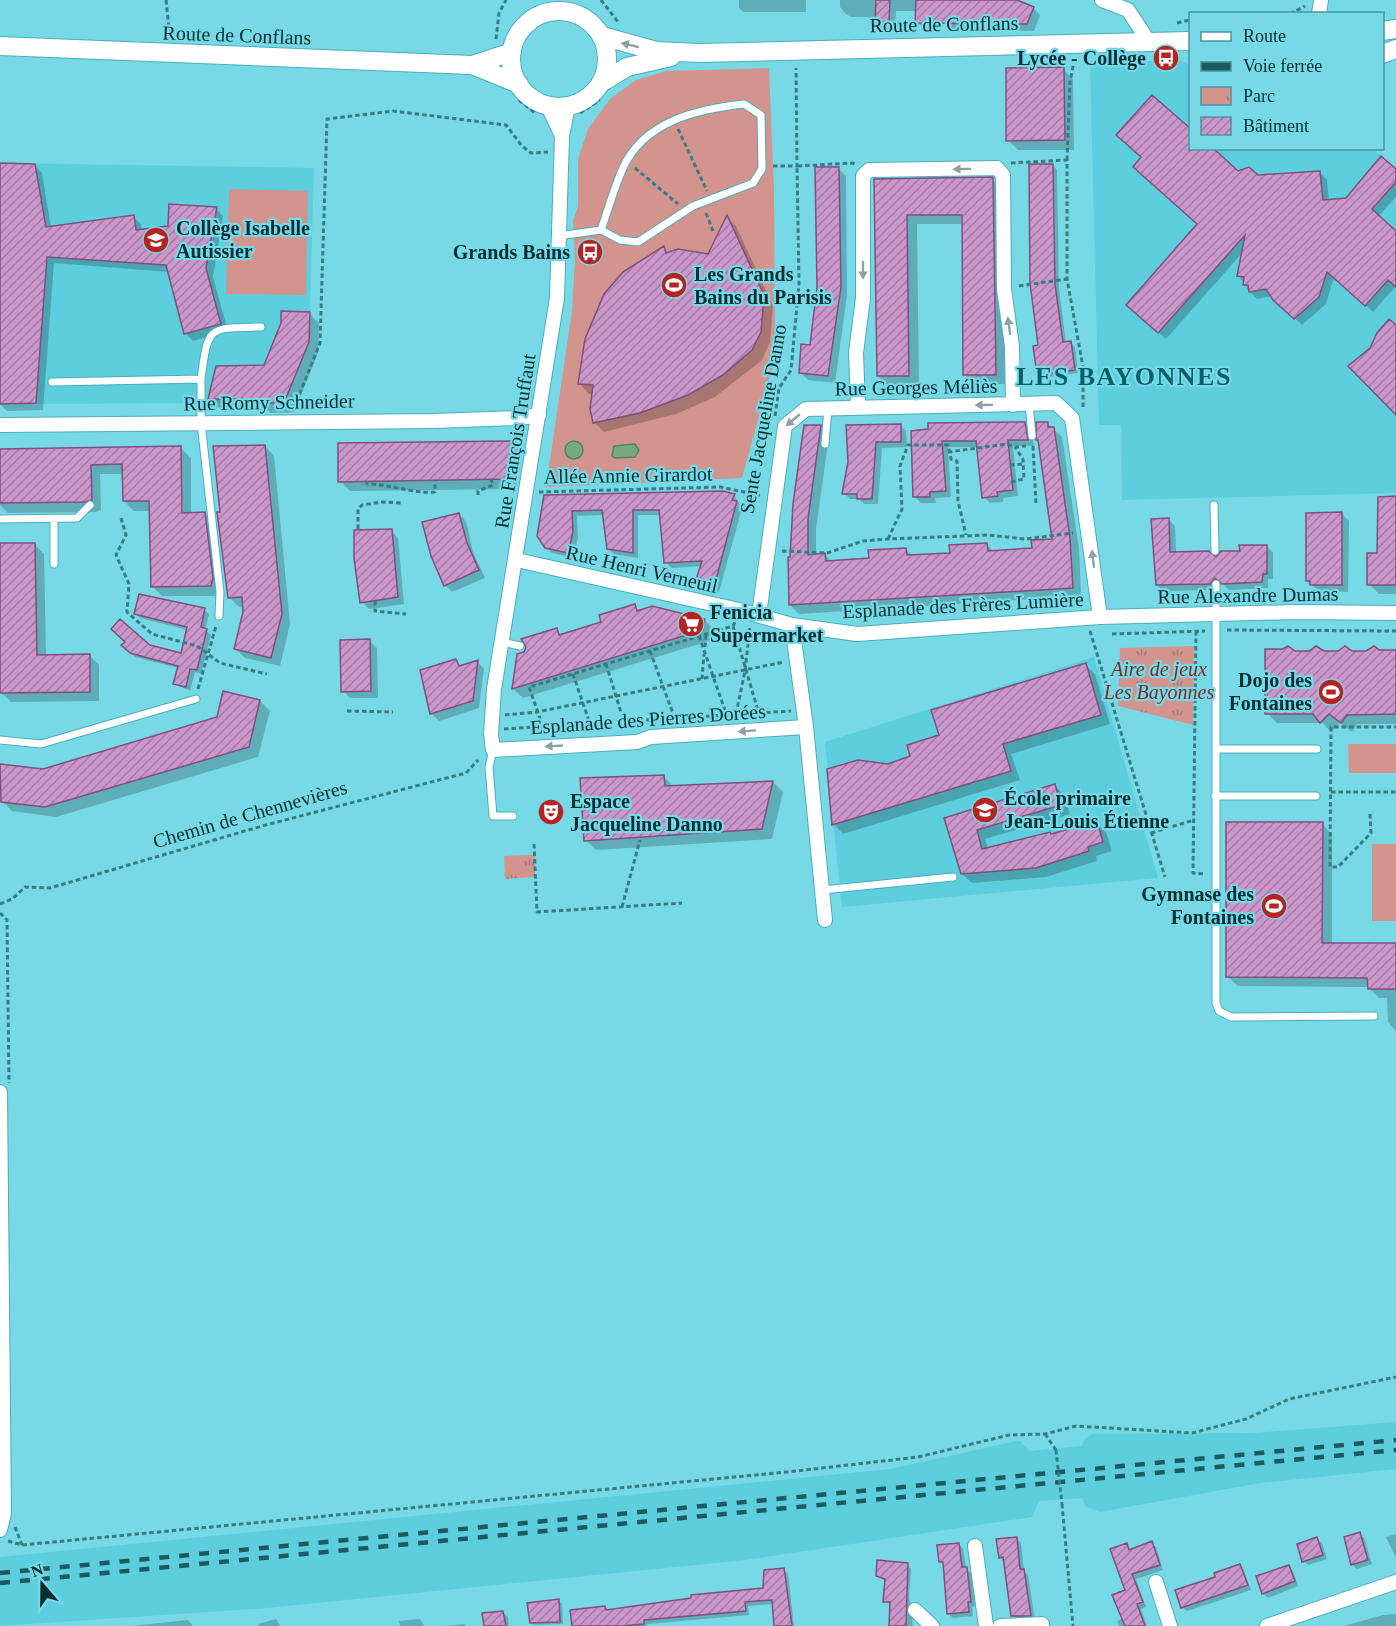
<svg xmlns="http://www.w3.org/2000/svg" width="1396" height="1626" font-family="'Times New Roman',serif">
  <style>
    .built { fill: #5dcedd }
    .green { fill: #d2948d }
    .park { fill: url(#park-tufts) }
    .water { fill: #76a97b; stroke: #538466; stroke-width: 1.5 }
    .shadow { fill: #0003 }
    .building { fill: url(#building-hatch); stroke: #7f4f7e; stroke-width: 1.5 }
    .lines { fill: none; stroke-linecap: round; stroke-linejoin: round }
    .lane-casing { stroke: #4aaebb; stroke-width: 9 }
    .street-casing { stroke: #4aaebb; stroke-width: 16 }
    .secondary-casing { stroke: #4aaebb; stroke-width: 20 }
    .path { stroke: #377c85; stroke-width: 3; stroke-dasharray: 4.5 3; stroke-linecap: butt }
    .lane { stroke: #fff; stroke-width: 7 }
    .street { stroke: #fff; stroke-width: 14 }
    .secondary { stroke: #fff; stroke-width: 18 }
    .rail { stroke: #1e595f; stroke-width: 4.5; stroke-dasharray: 10 10; stroke-linecap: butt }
    .path-bridge { stroke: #377c85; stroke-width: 3; stroke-dasharray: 4.5 3; stroke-linecap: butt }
    .oneway { fill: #8da1a4 }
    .labels { text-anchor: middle; stroke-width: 4.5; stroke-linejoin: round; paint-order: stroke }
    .street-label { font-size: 20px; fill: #012f34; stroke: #77d9e6 }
    .poi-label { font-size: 20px; font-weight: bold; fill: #012f34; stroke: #77d9e6; text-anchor: start }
    .park-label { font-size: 20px; font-style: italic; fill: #7c2a25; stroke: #77d9e6 }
    .district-label { font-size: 26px; font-weight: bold; letter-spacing: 1.5px; fill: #055f69; stroke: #77d9e6 }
  </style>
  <defs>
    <pattern id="park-tufts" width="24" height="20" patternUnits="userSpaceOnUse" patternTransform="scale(1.5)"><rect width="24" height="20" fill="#d2948d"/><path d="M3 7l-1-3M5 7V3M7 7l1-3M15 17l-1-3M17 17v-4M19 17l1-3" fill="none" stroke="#a87974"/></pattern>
    <pattern id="building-hatch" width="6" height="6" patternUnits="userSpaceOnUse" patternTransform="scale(1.5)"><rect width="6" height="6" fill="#cb96ca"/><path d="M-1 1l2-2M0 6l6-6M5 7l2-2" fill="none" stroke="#a27ba5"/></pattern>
  </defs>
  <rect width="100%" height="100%" fill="#77d9e6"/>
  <!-- built -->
  <path class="built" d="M1179,60L1190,65V148L1374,149L1396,169V493L1122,500L1121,425H1099L1090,63Z
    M0,163L314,168L309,342L284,403L0,404Z
    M1094,657L1158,878L842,907L825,742Z
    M1396,1422V1469L1260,1483L1100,1512L1085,1506L1083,1498L1039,1501L1032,1517L745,1560L267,1608L0,1626V1557L890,1469L1012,1442L1020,1441L1030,1451L1082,1446L1084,1440L1092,1434L1253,1433Z"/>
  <!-- green -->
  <path class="green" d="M769,68L774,192L775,358L742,478L546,487L572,311L575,259L573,221L578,206V159L588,129L610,99L636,80L666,71Z
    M229,189L308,191L306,295L226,294Z
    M1348,744H1396V773H1349Z
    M1372,844H1396V921H1372Z"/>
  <!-- park -->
  <path class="park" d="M1194,646L1193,725L1118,706L1120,648Z
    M535,855V877L505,879L504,856Z"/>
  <!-- water -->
  <path class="water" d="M565 450a9 9 0 1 1 18 0a9 9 0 1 1-18 0Z
    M635,444L639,450L635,457L615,458L612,456L614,446Z"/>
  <!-- shadow -->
  <path class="shadow" d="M739,0H806V12H743L739,8Z
    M840,0H936L935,29L923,28L917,22V11H896L895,28H883L877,21V17H851L846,14L840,7Z
    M953,0H1013L1033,8L1040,15L1034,31L951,30L944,23Z
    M1063,69L1073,79L1074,150H1018L1008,140Z
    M1190,148L1237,172L1258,176L1320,172L1327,180L1329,201L1347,200L1396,171V197L1378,217L1396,233V286L1373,312L1334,277L1326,304L1302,325L1272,296L1257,299L1250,292L1238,275L1243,252L1166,339L1135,312L1199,225Z
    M0,165H35L42,173L51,228L133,217L141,224L142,231L169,227L216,209L223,216L213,277L228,331L193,341L185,333L169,272L54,263L43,410L7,411L0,404Z
    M1053,165L1057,170L1059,289L1066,343L1070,342L1075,347L1078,373L1043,378L1038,374Z
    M838,168L846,176L847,295L835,383L808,380L800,372L811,347Z
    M992,179L1002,189L1005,384L975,385L965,375L963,224H917L919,386H888L878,376L876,180Z
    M727,217L736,226L773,306L770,342L762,360L715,397L676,414L604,432L594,422V394H589L580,384L591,323L615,283L652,253L663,248L669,254L709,255Z
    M309,313L319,323L318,353L294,412L270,413L266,408L220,409L210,399L265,366Z
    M1047,423L1062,437L1079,548L1081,596L799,614L790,605L792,558L820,427L829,436L816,529V556L825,555L832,562L870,559L906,550L913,557L951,554L986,544L994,552L1033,549L1054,540Z
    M1024,424L1031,430L1034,446H1013L1018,496L1003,498V502L990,503L984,497L978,447H948L951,497L935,498L936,503H921L915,497L913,432Z
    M900,425L906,431L907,447L882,448L878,504H864L859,499H850L844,493L850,462L848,426Z
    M512,442L522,452L516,489L350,491L340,481Z
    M265,446L274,456L290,624L280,666L245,658L236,649L244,606L239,607L230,598L221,514Z
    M181,448L191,458V514H205L215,524L220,596H162L152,586L150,511H134L124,501V474H100L101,510L96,512L8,513L0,505V450Z
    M734,495L742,508L719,592L703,588L697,582L702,566L671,568L666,562L661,515H638V558L614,554L608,549L604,515L577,516L578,538L573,558L552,553L546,547L545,496Z
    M1396,497V594H1379L1369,584Z
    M1341,513L1349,521L1348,592L1319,591L1307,581Z
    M459,514L466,521L473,552L485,578L452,592L445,585Z
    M1169,520L1175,526L1176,553L1216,559L1266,546L1273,552V579H1268V588L1229,590L1222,583L1217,590L1163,591L1157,585Z
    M391,530L398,538L404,604L369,609L362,602Z
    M34,544L44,554L46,656L89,655L99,665V701L11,702L1,692L0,545Z
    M634,606L640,612L705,621L715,631L712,640L523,698L513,689L526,653L556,630L562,636L603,623Z
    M204,610L209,614L205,630L211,635L201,674L195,672L190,691L175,684L179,668L135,657L124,645L150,647L182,655L188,630L140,618L135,614Z
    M370,641L377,648L378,698H350L343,691Z
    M1295,652H1396V724H1357L1352,732L1340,723L1331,732L1323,723H1277L1267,713Z
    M456,661L462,667L478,662L484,669L479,708L439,721L432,714L422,671Z
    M1085,665L1095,674L1110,724L1011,754L1020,780L843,834L834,824L888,765L912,757L941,736Z
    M260,701L270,711L258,757L56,817L12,811L2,801L43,771L218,718Z
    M664,777L674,787L773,782L783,792L772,839L596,850L586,840Z
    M1055,786L1064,795L1070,814L985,839L988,849L1052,836L1096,822L1106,832L1112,851L1096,856L1097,861L1046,877L972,883L962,874L946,819Z
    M1322,824L1332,834V944H1396V1031L1388,1022L1387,998H1379L1368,987L1238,986L1227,976Z
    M1360,1534L1364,1538L1372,1564L1357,1569L1353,1565L1346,1538Z
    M1396,1534V1558L1386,1537Z
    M1016,1538L1021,1543L1024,1571L1028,1575L1035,1620H1018L1013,1616L1005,1563L1000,1557Z
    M1317,1539L1322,1543L1327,1559L1308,1565L1304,1561Z
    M1151,1543L1156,1547L1163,1570L1136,1579L1146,1607L1141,1609L1147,1626H1119L1117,1621L1123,1618L1127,1591L1126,1545L1132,1550Z
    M959,1544L963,1549L966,1569L971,1573L975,1606L972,1607L973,1616L953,1618L948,1613L945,1566L941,1562Z
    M907,1565L911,1569L909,1597L913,1626H892V1606L884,1601L886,1582L878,1576Z
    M1240,1566L1244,1571L1251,1590L1187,1611L1182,1607Z
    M1289,1566L1293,1571L1298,1586L1268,1598L1263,1593Z
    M784,1570L788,1574L794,1626H774L773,1604L748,1606L749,1615L647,1624V1626H574L605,1607L609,1611L765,1590Z
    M559,1601L562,1604L563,1624L534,1625L531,1622Z
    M503,1613L508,1617L509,1626H485Z
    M1396,1614V1626H1344L1383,1615Z
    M276,1619L280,1626H259L258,1624Z
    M420,1619L424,1626H400L399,1621Z
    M188,1620L193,1626H131Z
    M464,1624L466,1626H445Z"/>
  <!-- building -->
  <path class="building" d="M876,0H890L889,22H875Z
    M916,0H1017L1034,7L1027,24L915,23Z
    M1064,67L1065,140L1006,141V68Z
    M1152,95L1191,129V148H1213L1238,171L1249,167L1258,175L1320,171L1323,200L1346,198L1381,156L1396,169V182L1372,209L1396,231V287L1388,280L1365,306L1327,272L1319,297L1294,319L1273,300L1266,289L1249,292L1248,285H1243L1244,277L1237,276L1245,235L1158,333L1126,305L1197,224L1133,167L1141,157L1116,135Z
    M0,163L35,164L46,227L134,215L136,230L168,226L169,204L217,207L206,268L221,324L184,334L166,265L47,257L36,403L0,404Z
    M1029,164H1053L1055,284L1063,342L1071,341L1075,370L1043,374H1037L1033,346L1038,345L1030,283Z
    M815,167H839L841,287L828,376L799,373L801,344L810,345L817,287Z
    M993,177L996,375H963L962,215H907L909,376H877L874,179Z
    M727,215L764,295L761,332L752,350L723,375L688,395L640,413L593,423L590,409L593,385L578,384L585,339L604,294L623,272L664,246L666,253L678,249L708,254Z
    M281,311L310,312L309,342L284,403H259L258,399H208L216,366L264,365L281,323Z
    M1389,319L1396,325V415L1348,366L1370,348L1377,333Z
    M1025,422L1028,440H1008L1013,490L997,492L998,496L982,498L976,441H942L946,491L930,492V497H913L911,431L928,429V423Z
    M1036,422H1048V427H1054L1070,538L1073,588L789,605L788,557H790L793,504L804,425H821L808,519V555L825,553L826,561L869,558L868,550L906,548L907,555L950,553L949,545L987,543L988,551L1032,548L1031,540L1052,539L1038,440H1036Z
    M901,424V442H876L872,499H857V494H842L848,462L846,425Z
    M513,441L506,479L338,482V443Z
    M265,445L282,614L271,658L234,649L243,612L242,597L228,598L217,512H220L213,446Z
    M181,446L182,513L205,512L213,578L211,586L151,587L149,501H123L122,464L91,465L92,500L85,502L0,503V449Z
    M723,491L735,494L732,500L737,501L714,587L695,583L702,561L664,563L659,510H633V553L607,549L602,510L572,511L573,532L568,553L545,548L537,536L544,495Z
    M1396,496V585H1367V553H1377L1378,497Z
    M1342,512V585H1310V581H1306V513Z
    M459,513L467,543L479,570L444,586L431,556L422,522Z
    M1169,518L1170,552L1209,551L1216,557L1221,551H1240L1239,545H1267V574H1263L1262,582L1222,584L1215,578L1210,584L1156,585L1151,519Z
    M392,529L398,597L360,603L354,558V530Z
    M0,543H35L37,655L90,654V692L0,693Z
    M139,594L205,608L201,627L207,629L200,658L197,670L190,669L186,687L173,684L178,666L130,653L121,645L125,642L111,629L120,619L150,645L181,653L187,627L134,614Z
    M635,604L637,611L652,606L705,619L703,630L512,689L517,654L524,652L526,647L521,639L557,628L559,635L601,622L599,615Z
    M370,639L371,691L341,692L340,640Z
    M1288,646L1295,651H1309L1316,646L1324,651H1338L1345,646L1352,651H1366L1374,646L1379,650H1396V714L1347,715L1341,723L1329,714L1320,723L1313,714H1265V649H1283Z
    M456,659L459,666L478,660L473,701L430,714L420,670Z
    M1086,663L1101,715L1003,744L1011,771L832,825L827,769L858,760L888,764L910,756L907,745L939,735L931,710Z
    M223,691L260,700L249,747L45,807L1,802L0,764L43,769L217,717Z
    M664,775L665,786L773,781L762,829L584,841L580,778Z
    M1055,784L1061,805L977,830L982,849L1050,832L1051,834L1097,821L1103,842L1088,847L1089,851L1036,868L961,874L944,818Z
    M1226,822H1323L1322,943H1396V989H1368L1367,978L1226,977Z
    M1360,1532L1368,1560L1351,1565L1344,1537Z
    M1017,1537L1020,1569H1024L1031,1616H1011L1003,1557L999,1558L996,1539Z
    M1317,1537L1323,1555L1302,1562L1297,1544Z
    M1152,1541L1160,1565L1132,1574L1143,1602L1137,1604L1145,1626H1125L1112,1595L1125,1590L1110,1549L1127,1543L1129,1550Z
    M959,1543L962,1567H967L971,1602H968L969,1612L947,1614L943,1562H939L937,1545Z
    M877,1560L908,1563L906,1626H889L890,1602H883L885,1579L876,1576Z
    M1240,1564L1248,1585L1181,1608L1175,1590L1215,1577L1214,1573Z
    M1289,1565L1295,1581L1262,1594L1256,1576Z
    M784,1568L792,1626H774L772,1600L745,1602L746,1611L644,1620V1624L622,1626H572L570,1610L605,1606L606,1610L691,1598V1595L763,1588L764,1570Z
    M559,1599L560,1622L530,1623L527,1603Z
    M503,1611L506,1626H484L482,1613Z"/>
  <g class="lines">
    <defs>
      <path id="lane" d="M558,236L601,230L620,240L638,242L693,206L753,183L762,169L761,115L744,104C698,109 644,121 623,168C614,188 608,210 601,230
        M201,379C208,325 208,328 261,327
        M52,382L201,379V423L220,592L219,616
        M1029,404L1032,436
        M825,444L828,408
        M1214,505L1215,551
        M0,519L77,518L90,505
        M54,519V564
        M1216,584V1003L1219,1011L1231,1017L1374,1016
        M502,642L520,646
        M0,740L41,744L196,699
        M1216,749H1317
        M493,750L489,767L493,816H513
        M1215,796H1316
        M822,890L953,877"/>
      <path id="street" d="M1102,0L1128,10L1149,42
        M1319,14L1321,0
        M548,106L562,136
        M568,106L562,136L557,298L494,689L491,734L493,750L637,742L651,737L806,727
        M858,406L856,353L863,298V176L869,170L997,168L1003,175L1004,289L1012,346L1013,405
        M0,425L434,421L519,418L539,415
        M517,560L739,610L792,625L857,634L1100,617L1296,612L1396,613
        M759,615L785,426L806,409L1056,403L1072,418L1100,617
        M792,625L806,727L825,920
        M0,1092L4,1513L0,1530
        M975,1546L986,1626
        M1156,1582L1170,1626
        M915,1610L932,1626
        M1000,1626L1042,1624
        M1267,1626L1396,1582"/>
      <path id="secondary" d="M511 59a48 48 0 1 1 96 0a48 48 0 1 1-96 0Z
        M1382,31L1396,29
        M602,36L656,51L699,53L1190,41
        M0,46L472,65L512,52
        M1382,54L1396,49
        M472,65L519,84
        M601,83L627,67L671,57"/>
    </defs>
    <!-- lane casing -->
    <use href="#lane" class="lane-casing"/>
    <!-- street casing -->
    <use href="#street" class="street-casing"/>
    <!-- secondary casing -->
    <use href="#secondary" class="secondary-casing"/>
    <!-- path -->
    <path class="path" d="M166,0L170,38
      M601,0L618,22
      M1290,14L1305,6
      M1177,23L1190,20
      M496,39L499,13L506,0
      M519,100L535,113
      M580,113L600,100
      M678,129L707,191
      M1067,160L1070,82L1074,61
      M1011,163L1067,160V279L1083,367V409
      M773,166H797L796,68
      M635,168L678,204
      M706,213L713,231
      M1019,286L1067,279
      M294,408L320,343L327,119L393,111L506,125L522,146L531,153L548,152
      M775,416L779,388L791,370L799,284L797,166L853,163L856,165
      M1033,446L1036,504
      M948,452L1007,444L1015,447L1026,446
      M1010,465L1023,464
      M367,481V484C390,484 413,494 435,492V480
      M1011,482L1024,479L1023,459L1015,447
      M539,492L720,487L763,496
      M478,495V491L493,485L491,479
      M121,518L126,535L116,555L129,584L127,612L152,634L197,646L220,663L267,674
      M358,529V509L362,505L382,502L401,503
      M888,539L902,509L900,466L908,445H948L951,459L957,461L958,501L966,535
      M782,551L827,553L863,541L888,539L988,535L1025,539L1073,533
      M375,601V611L406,614
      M733,626L759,714
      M1227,630L1396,631
      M1090,631L1165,877
      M1196,631L1193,873L1206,874
      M1112,634L1205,631
      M699,636L727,716
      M705,647L706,634
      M650,651L675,719
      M606,664L624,722
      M573,674L590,724
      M702,679L704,654
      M198,689L216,626
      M347,711L393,712
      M736,714L745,671L750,626
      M505,715L537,712L784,662
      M543,727L529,687L733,626L735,622
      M504,729L791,711
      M1331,792H1396
      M1370,814L1371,833L1338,867H1330L1331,727H1396
      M1151,833L1194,820
      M534,844L537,912L682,903
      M0,904L12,899L25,887L50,888L262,826L466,773L478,760
      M622,907L640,840
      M0,913L7,920L9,1083
      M1045,1434L1056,1450
      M1062,1504L1073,1626
      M15,1527L22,1545
      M8,1541L22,1545L787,1472L918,1457L1009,1435L1045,1434L1076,1426L1192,1433L1246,1419L1289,1399L1396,1377"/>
    <!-- lane -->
    <use href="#lane" class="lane"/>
    <!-- street -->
    <use href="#street" class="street"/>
    <!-- secondary -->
    <use href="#secondary" class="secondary"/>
    <!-- rail -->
    <path class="rail" d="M0,1573L1396,1440
      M0,1583L1396,1450"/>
    <!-- path-bridge -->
    <path class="path-bridge" d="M1056,1450L1062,1504"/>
  </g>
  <!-- one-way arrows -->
  <defs><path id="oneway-solid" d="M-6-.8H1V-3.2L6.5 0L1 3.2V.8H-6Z" transform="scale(1.5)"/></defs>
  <g class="oneway">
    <use href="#oneway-solid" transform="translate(630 45) rotate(-166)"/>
    <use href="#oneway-solid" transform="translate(962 169) rotate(179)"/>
    <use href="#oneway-solid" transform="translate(863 270) rotate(90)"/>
    <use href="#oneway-solid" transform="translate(1009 326) rotate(-98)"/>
    <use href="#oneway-solid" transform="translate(984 405) rotate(179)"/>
    <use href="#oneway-solid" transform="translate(793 420) rotate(140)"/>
    <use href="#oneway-solid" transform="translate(1093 559) rotate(-97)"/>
    <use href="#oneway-solid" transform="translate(747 731) rotate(176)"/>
    <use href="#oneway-solid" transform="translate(554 746) rotate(177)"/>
  </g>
  <!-- icons -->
  <defs>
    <symbol id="bus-disc" viewBox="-11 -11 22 22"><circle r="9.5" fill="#b42422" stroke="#77d9e6"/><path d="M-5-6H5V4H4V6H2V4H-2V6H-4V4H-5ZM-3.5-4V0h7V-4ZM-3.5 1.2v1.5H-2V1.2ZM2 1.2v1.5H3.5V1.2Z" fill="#fff"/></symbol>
    <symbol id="school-disc" viewBox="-11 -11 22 22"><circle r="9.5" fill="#b42422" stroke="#77d9e6"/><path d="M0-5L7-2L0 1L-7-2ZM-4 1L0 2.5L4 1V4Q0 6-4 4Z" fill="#fff"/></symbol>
    <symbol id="stadium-disc" viewBox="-11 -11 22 22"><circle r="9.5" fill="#b42422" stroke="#77d9e6"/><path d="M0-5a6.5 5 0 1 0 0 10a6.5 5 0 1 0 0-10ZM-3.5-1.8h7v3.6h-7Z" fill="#fff"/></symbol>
    <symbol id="supermarket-disc" viewBox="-11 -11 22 22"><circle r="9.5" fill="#b42422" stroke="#77d9e6"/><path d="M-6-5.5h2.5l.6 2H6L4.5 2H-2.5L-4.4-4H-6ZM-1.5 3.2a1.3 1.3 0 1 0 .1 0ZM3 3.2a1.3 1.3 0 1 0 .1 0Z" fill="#fff"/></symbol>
    <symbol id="theatre-disc" viewBox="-11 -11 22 22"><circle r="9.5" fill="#b42422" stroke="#77d9e6"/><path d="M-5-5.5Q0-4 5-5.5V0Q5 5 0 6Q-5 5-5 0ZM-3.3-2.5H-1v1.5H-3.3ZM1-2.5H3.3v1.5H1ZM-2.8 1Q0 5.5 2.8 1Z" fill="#fff"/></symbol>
  </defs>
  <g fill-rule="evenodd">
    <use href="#bus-disc" x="1151" y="43" width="30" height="30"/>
    <use href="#school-disc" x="141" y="225" width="30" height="30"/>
    <use href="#bus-disc" x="575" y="237" width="30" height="30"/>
    <use href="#stadium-disc" x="659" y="270" width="30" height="30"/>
    <use href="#supermarket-disc" x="676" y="609" width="30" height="30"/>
    <use href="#stadium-disc" x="1316" y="677" width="30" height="30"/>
    <use href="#school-disc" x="970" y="795" width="30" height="30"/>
    <use href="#theatre-disc" x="536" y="797" width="30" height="30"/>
    <use href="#stadium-disc" x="1259" y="891" width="30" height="30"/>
  </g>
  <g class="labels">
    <!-- street labels -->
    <g class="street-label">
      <text transform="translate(944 24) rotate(-1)" y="7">Route de Conflans</text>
      <text transform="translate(237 35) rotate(2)" y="7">Route de Conflans</text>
      <text transform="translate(916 387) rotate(-1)" y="7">Rue Georges Méliès</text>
      <text transform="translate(269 402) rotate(-1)" y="7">Rue Romy Schneider</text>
      <text transform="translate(763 419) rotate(-80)" y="7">Sente Jacqueline Danno</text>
      <text transform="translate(515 441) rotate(-81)" y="7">Rue François Truffaut</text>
      <text transform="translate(628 475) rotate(-1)" y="7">Allée Annie Girardot</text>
      <text transform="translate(642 569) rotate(13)" y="7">Rue Henri Verneuil</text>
      <text transform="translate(1248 595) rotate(-1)" y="7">Rue Alexandre Dumas</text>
      <text transform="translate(963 605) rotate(-3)" y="7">Esplanade des Frères Lumière</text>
      <text transform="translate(648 719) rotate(-4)" y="7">Esplanade des Pierres Dorées</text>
      <text transform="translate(250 814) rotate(-16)" y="7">Chemin de Chennevières</text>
    </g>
    <!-- poi labels -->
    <g class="poi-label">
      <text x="1146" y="65" text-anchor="end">Lycée - Collège</text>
      <text x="176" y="235">Collège Isabelle<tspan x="176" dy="23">Autissier</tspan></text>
      <text x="570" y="259" text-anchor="end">Grands Bains</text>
      <text x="694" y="281">Les Grands<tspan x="694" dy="23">Bains du Parisis</tspan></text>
      <text x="710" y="619">Fenicia<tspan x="710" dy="23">Supermarket</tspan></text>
      <text x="1312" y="687" text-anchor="end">Dojo des<tspan x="1312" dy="23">Fontaines</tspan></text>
      <text x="1004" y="805">École primaire<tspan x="1004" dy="23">Jean-Louis Étienne</tspan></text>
      <text x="570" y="808">Espace<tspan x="570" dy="23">Jacqueline Danno</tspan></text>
      <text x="1254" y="901" text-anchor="end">Gymnase des<tspan x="1254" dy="23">Fontaines</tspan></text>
    </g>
    <!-- park labels -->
    <g class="park-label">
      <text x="1159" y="676">Aire de jeux<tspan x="1159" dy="23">Les Bayonnes</tspan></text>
    </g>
    <!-- district labels -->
    <g class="district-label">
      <text x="1124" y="385">LES BAYONNES</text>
    </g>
  </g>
  <!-- legend -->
  <rect x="1189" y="12" width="195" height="138" fill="#77d9e6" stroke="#48959f" stroke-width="1.5"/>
  <rect x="1201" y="32" width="30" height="9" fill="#ffffff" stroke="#48959f" stroke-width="1.5"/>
  <text x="1243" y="42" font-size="18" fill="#012f34">Route</text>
  <rect x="1201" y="62" width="30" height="9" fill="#1e595f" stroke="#48959f" stroke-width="1.5"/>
  <text x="1243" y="72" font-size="18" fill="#012f34">Voie ferrée</text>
  <rect x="1201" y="87" width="30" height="18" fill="url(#park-tufts)" stroke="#48959f" stroke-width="1.5"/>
  <text x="1243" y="102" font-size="18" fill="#012f34">Parc</text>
  <rect x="1201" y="117" width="30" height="18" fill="url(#building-hatch)" stroke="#48959f" stroke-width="1.5"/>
  <text x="1243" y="132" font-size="18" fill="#012f34">Bâtiment</text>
  <!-- north arrow -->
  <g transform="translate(42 1584) rotate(340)" stroke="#77d9e6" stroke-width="4.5" paint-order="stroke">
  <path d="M0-4.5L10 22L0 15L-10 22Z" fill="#012f34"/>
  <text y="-9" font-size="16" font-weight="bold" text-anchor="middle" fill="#012f34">N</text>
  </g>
</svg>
